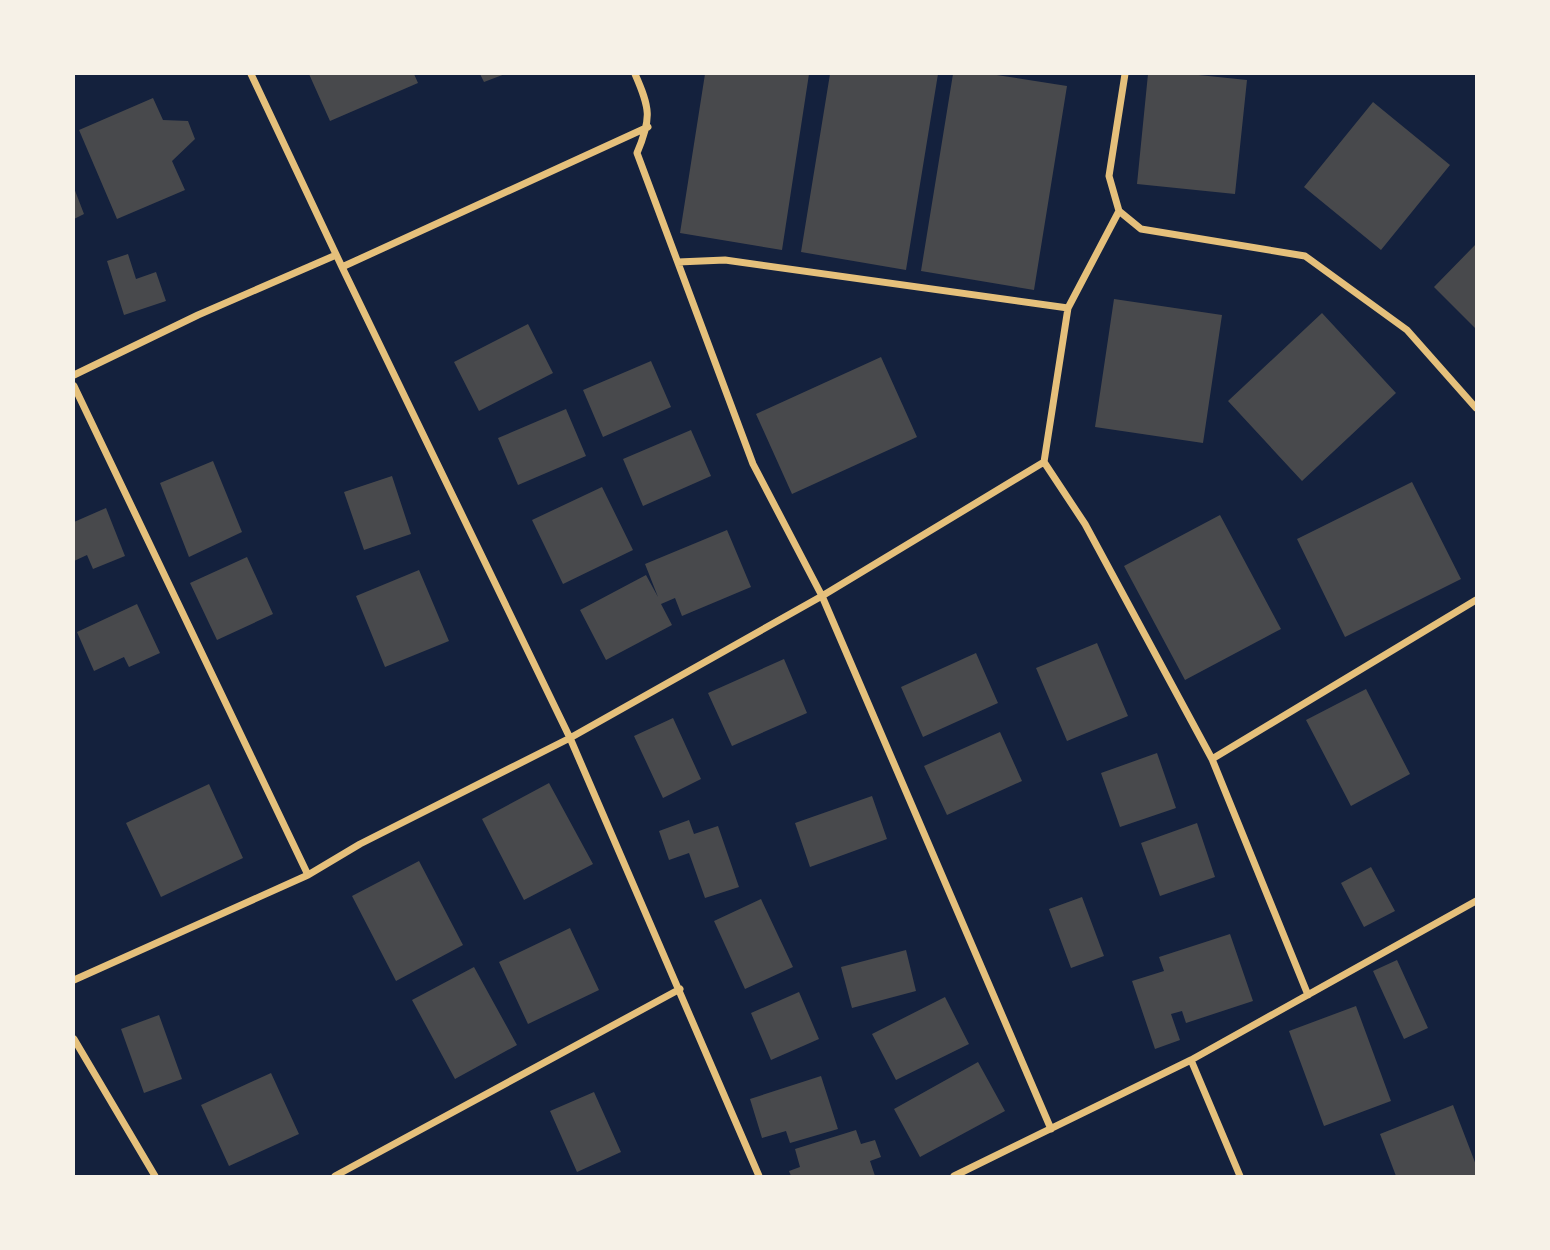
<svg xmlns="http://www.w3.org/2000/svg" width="1550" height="1250" font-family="'Varela Round',sans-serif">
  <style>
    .building { fill: #48494c }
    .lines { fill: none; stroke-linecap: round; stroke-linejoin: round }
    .minor { stroke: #e5c07b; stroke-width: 7 }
  </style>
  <rect width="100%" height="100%" fill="#14213d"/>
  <!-- building -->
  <path class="building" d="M309,74H414L418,83L330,121Z
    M480,74H505L484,82Z
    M705,74H809L782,250L680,233Z
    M830,74H938L906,270L801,252Z
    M953,74H990L1067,86L1034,290L921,271Z
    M1148,74H1189L1247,80L1235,194L1137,184Z
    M153,98L163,120L188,121L195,139L172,161L185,190L117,219L79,130Z
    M1373,102L1450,165L1381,250L1304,187Z
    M74,188L84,214L74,219Z
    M1476,244V329L1434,287Z
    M128,254L136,279L156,272L166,301L124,315L107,261Z
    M1114,299L1222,315L1203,443L1095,427Z
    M1322,313L1396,393L1302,481L1228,401Z
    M528,324L553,373L479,411L454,362Z
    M881,357L917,437L792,494L756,414Z
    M651,361L671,407L603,437L583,390Z
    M566,409L586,456L518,485L498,438Z
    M691,430L711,476L643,506L623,459Z
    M213,461L242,532L189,557L160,483Z
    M392,476L411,534L364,550L344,492Z
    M1412,482L1461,579L1345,637L1297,539Z
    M602,487L633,550L563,584L532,520Z
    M106,508L125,556L93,569L87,555L74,561V522Z
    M1220,515L1281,629L1185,680L1124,566Z
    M727,530L751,587L682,616L675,598L661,604L672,625L606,660L580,610L646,575L658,597L645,564Z
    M247,557L273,614L217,640L190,583Z
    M419,570L449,641L385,667L356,596Z
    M137,604L160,653L129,667L124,657L94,671L77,632Z
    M1097,643L1128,716L1067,741L1036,668Z
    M976,653L998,703L923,737L901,687Z
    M784,659L807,713L732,746L708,693Z
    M1366,689L1410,774L1351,806L1306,720Z
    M673,718L701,779L663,798L634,736Z
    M1000,732L1022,781L947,815L924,766Z
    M1157,753L1176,808L1120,827L1101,773Z
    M549,783L593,864L524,900L482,819Z
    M209,784L243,858L161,897L126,823Z
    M872,796L887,839L810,867L795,823Z
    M689,820L694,834L718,826L739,887L705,898L689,853L669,860L659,831Z
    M1197,823L1215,877L1160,896L1141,843Z
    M419,861L463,945L396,981L352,896Z
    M1371,867L1395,911L1364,927L1341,883Z
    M1082,897L1104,956L1071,968L1049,909Z
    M761,899L793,967L745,989L714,921Z
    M570,928L599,990L528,1024L499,962Z
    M1230,934L1253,1001L1186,1023L1182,1011L1171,1014L1180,1040L1155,1049L1132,981L1164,971L1159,957Z
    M906,950L916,991L852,1008L841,967Z
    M1397,960L1428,1028L1404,1039L1373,971Z
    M474,967L517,1045L455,1079L412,1000Z
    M799,992L819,1039L771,1060L751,1013Z
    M945,997L969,1044L896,1080L872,1034Z
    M1356,1006L1391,1101L1324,1126L1289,1031Z
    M159,1015L182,1079L144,1093L121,1029Z
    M978,1062L1005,1111L920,1157L894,1109Z
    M271,1073L299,1134L229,1166L201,1105Z
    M821,1076L838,1129L790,1143L786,1131L762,1138L750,1099Z
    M594,1092L621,1152L577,1172L550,1111Z
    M1453,1105L1476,1165V1176H1396L1380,1134Z
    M856,1130L861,1144L875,1140L881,1157L870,1161L875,1176H791L789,1171L800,1167L795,1149Z"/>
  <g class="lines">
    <!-- minor -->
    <path class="minor" d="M251,74L342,267L570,738L759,1176
      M635,74C650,108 652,118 637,153L753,464L822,596L1051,1129
      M1125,74L1109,176L1119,211L1141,229L1305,256L1407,330L1476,408
      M1119,211L1068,308L1044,462L1085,524L1212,759L1308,995
      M678,262L725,260L1068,308
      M342,267L648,127
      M74,375L198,315L336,255
      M74,386L308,875
      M1212,759L1476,600
      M74,980L308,875L360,844L570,738L822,596L1044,462
      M74,1039L155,1176
      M1191,1060L1240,1176
      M335,1176L680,989
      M954,1176L1191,1060L1476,901"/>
  </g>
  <!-- border -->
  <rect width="1550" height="1250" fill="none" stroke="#f6f1e7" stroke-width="150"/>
</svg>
